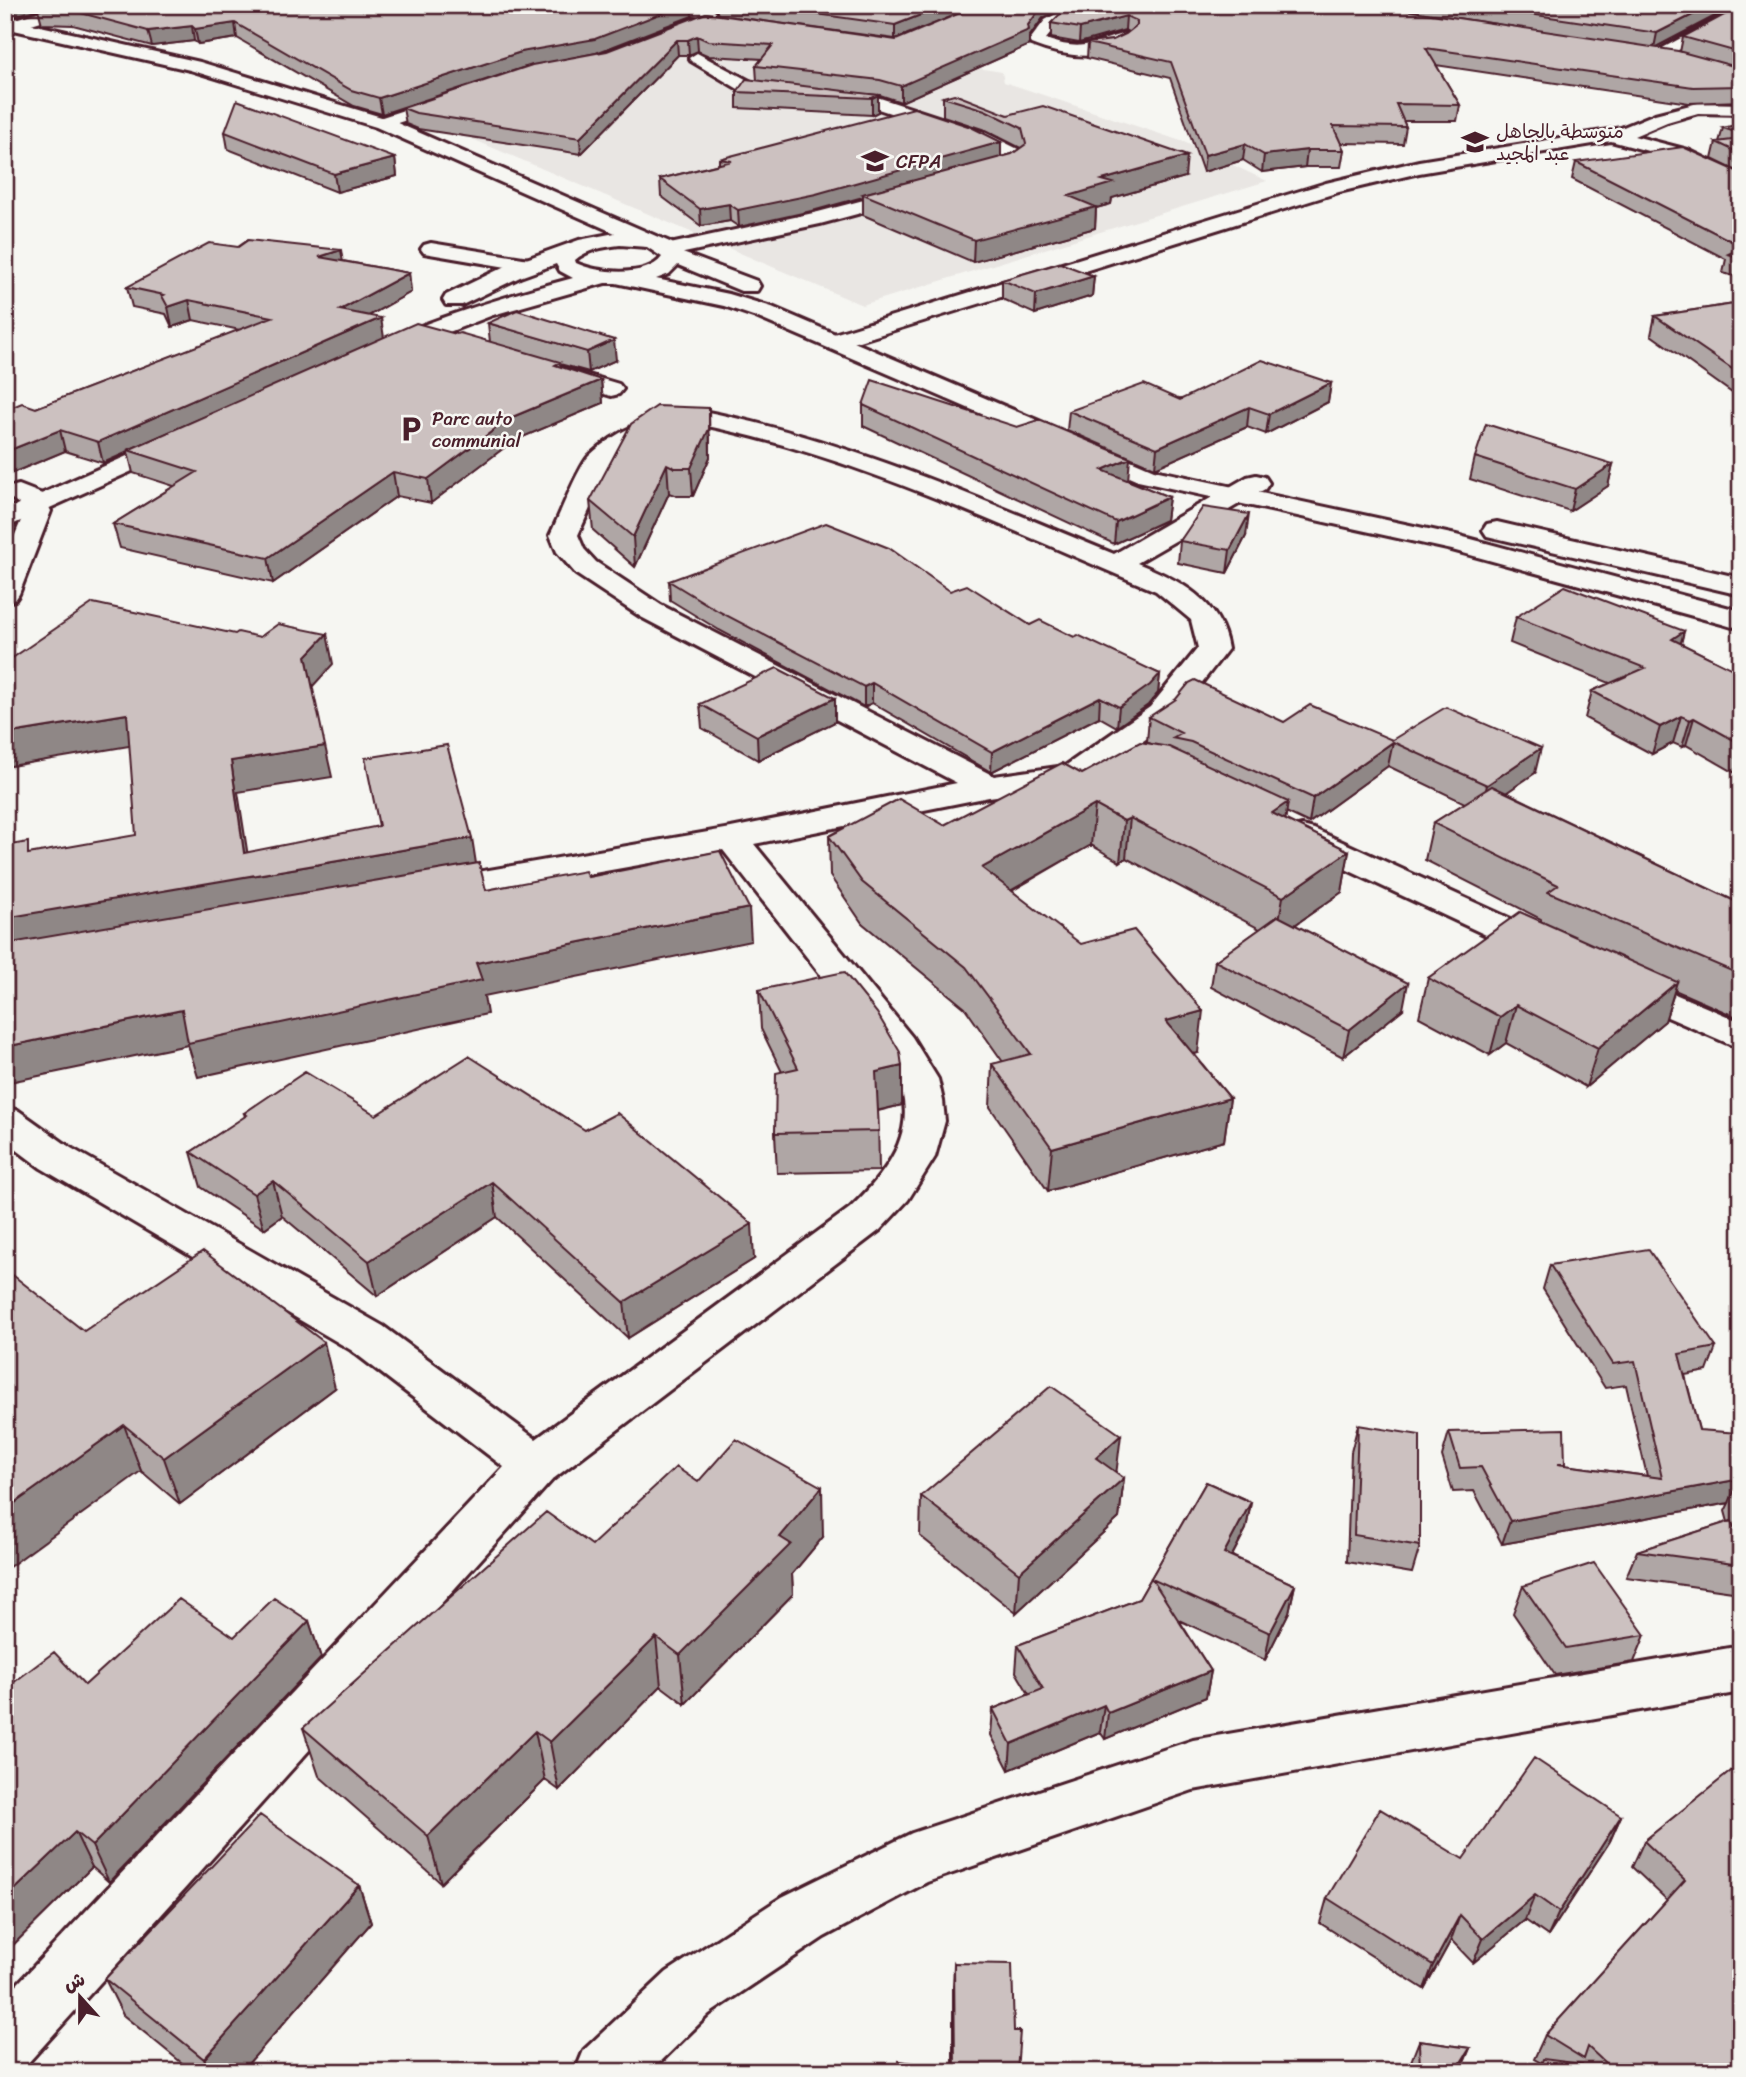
<svg xmlns="http://www.w3.org/2000/svg" width="1746" height="2077" font-family="Sriracha,'Playpen Sans Arabic',sans-serif">
  <style>
    .built { fill: #e9e6e3 }
    .lines { fill: none; stroke-linecap: round; stroke-linejoin: round }
    .minor-casing { stroke: #4a1f2b; stroke-width: 6 }
    .major-casing { stroke: #4a1f2b; stroke-width: 6 }
    .minor { fill: #f6f6f2; fill-rule: evenodd }
    .major { fill: #f6f6f2; fill-rule: evenodd }
    .wall { fill: #afa6a5; stroke: #4a1f2b; stroke-width: 2 }
    .shaded-wall { fill: #8f8786; stroke: #4a1f2b; stroke-width: 2 }
    .building { fill: #ccc1c0; stroke: #4a1f2b; stroke-width: 2 }
    .labels { text-anchor: middle; stroke-width: 5; stroke-linejoin: round; paint-order: stroke }
    .far-poi-label { font-size: 19px; fill: #4a1f2b; stroke: #f6f6f2; text-anchor: start }
  </style>
  <rect width="100%" height="100%" fill="#f6f6f2"/>
  <filter id="ink" filterUnits="userSpaceOnUse"><feTurbulence type="fractalNoise" baseFrequency=".0143" numOctaves="2"/><feDisplacementMap in="SourceGraphic" scale="14" xChannelSelector="R" yChannelSelector="G"/><feConvolveMatrix kernelMatrix="1 2 1 2 8 2 1 2 1" color-interpolation-filters="sRGB"/></filter>
  <g filter="url(#ink)">
    <!-- built -->
    <path class="built" d="M697,22L1002,72L1004,82L1184,142L1267,181L862,305L437,124Z"/>
    <g class="lines">
      <defs>
        <path id="minor" d="M62,5H86L84,8L5,32V22Z
          M671,5C686,5 706,3 718,14C709,26 673,42 658,38L656,35L658,32L700,16L673,8Z
          M1073,5H1093L1056,27L1046,39C1085,53 1091,42 1126,33L1134,38C1109,65 1061,56 1031,44L1029,41L1045,20Z
          M1741,5V15L1664,58H1652L1650,55Z
          M697,53L755,84L880,98L984,132L1020,150L1023,163L1021,167L974,182L967,180L964,176L967,172L1004,160V157L972,140L872,107L745,93L691,61L689,58Z
          M453,94L459,95L462,99L459,103L382,128L373,123L376,119Z
          M1698,103L1741,104V114L1698,113L1667,122L1634,136L1688,150L1741,176V190L1674,158L1611,141L1419,173L1339,192L843,346H827L824,341L827,336L1326,183L1419,161L1621,128L1655,114Z
          M913,187L920,189L923,193L920,197L820,224L670,256L663,254L660,250L663,246L670,244L818,212Z
          M431,243L529,259L536,261L540,265L536,269L529,271L424,253L421,249L424,245Z
          M552,364L619,384L623,389L619,394L611,396L544,376L540,371L544,366Z
          M698,410C843,438 978,498 1114,554L1247,477L1256,475L1265,477L1269,483L1265,489L1137,563C1179,580 1221,600 1228,649L1172,721L1114,761L1137,759L1148,762L1153,769L1148,776L989,797L754,844L912,1037L938,1079L943,1101L945,1121L935,1157L908,1200L880,1230L553,1479L27,2064L5,2072V1997L504,1467L351,1350L41,1168L5,1141V1107L19,1111L71,1148L383,1326L536,1439L850,1208C891,1169 924,1124 892,1066L723,850L431,902L419,898L413,891L419,884L431,880L731,828L957,783L641,617L576,574L557,552L550,535C559,517 577,469 589,456C620,427 657,414 698,410ZM698,424C857,456 1007,529 1156,591L1191,620L1198,648L1150,707L1065,766L994,776L661,605L596,562L584,549L578,535L609,466L658,431Z
          M19,485L42,494L51,511L19,594L15,600L5,602V559L25,511C21,502 11,501 6,493L10,487Z
          M1302,826L1314,829L1559,941L1564,949L1559,957L1546,960L1533,957L1290,843L1285,836L1290,829Z
          M1623,972L1741,1022V1049L1610,992L1604,984L1610,976Z
          M1741,1646V1692L1193,1790L927,1882L824,1937L709,2014L650,2072H575L584,2050L667,1972L782,1897L912,1833L1193,1740Z"/>
        <path id="major" d="M5,18L200,62L388,119L672,243L680,252L757,281L760,286L757,291H741L678,265L669,274L656,279L729,294L772,307L1154,470L1456,535L1741,611V625L1732,627L1722,624L1452,550L1138,481L756,317L724,306L616,283H605L493,315L392,354H376L372,349L376,344C440,316 506,296 573,278L560,271L556,264L520,277L462,305H446L443,300L446,295L504,267L579,240L615,233L376,127L190,70L5,28ZM620,245L647,247L662,257C647,278 597,273 576,263L575,260C588,249 604,247 620,245Z
          M179,433L188,436L192,441L188,446L5,528V510Z
          M1497,522L1741,578V595L1487,536L1483,530L1487,524Z"/>
      </defs>
      <!-- minor casing -->
      <use href="#minor" class="minor-casing"/>
      <!-- major casing -->
      <use href="#major" class="major-casing"/>
      <!-- minor -->
      <use href="#minor" class="minor"/>
      <!-- major -->
      <use href="#major" class="major"/>
    </g>
    <!-- wall -->
    <path class="wall" d="M5,5H691L692,16L597,53L607,51L706,13L896,40L929,26L895,39L718,15L716,9L705,5H1068L1043,18L1029,37V45L901,102L880,95L868,94L878,95V112L872,115L737,108V92L757,81L756,66L762,59L709,56L698,51L689,55H678L581,154L418,129L406,124L403,108L529,66L522,68L382,114L354,106L237,38L198,44L194,41L152,46L73,25L42,24L38,9L15,16L5,14Z
      M1074,5L1515,27L1375,5H1736L1654,48L1680,52L1683,37L1741,6V101L1689,103L1436,65L1460,105L1457,121H1403L1406,127L1403,144L1340,143L1344,150L1341,167H1305L1262,172L1243,160L1203,172L1170,78L1087,58L1088,43L1113,40L1128,32L1125,30L1079,43L1051,38V23Z
      M943,97L1008,115L1185,177L1112,198L1111,204L1096,208L1095,228L973,262L863,215V197L816,210L739,227L730,221L701,226L661,196L660,179L719,164V159L1001,157L1012,154L1021,148L985,130L943,116Z
      M1741,124V173L1712,159L1716,142H1719L1723,128Z
      M225,132L395,158L397,176L337,192L228,149Z
      M1576,162L1741,173V278L1723,273L1726,259L1572,179Z
      M343,261L409,273L411,292L369,316L384,338L456,334L490,342L488,323L616,360L589,372L560,364L561,366L601,380L603,403L513,441L431,503L397,496L273,583L120,548L113,524L174,486L133,473L128,452L103,463L65,451L5,476V410L36,408L240,330L193,320L172,327L166,314L132,307L127,287Z
      M1094,276L1092,296L1035,314L1002,299V280Z
      M1741,303V406L1732,393L1651,335L1655,316Z
      M1331,383L1328,402L1266,434L1247,427L1155,468L1067,430L1069,411Z
      M863,405L1128,480H1127L1169,497L1166,520L1114,544L863,426Z
      M710,436V457L693,496H677L669,493L635,567L593,530L590,501Z
      M1475,457L1613,464L1608,486L1570,511L1470,479Z
      M1246,536L1227,573L1178,563L1180,541Z
      M669,581L950,591L1030,625L1074,637L1160,674L1158,693L1148,705L1117,727L1099,717L991,772L872,703L864,707L719,630L670,600Z
      M1516,617L1684,631L1681,644L1741,673V774L1739,775L1686,745L1682,747L1673,743L1652,754L1585,718L1592,691L1610,683L1510,643Z
      M835,698V722L758,760L702,728L700,704Z
      M1149,717L1284,722L1392,740L1535,773L1506,792L1741,904V1019L1675,990L1665,1021L1586,1087L1506,1043L1490,1055L1419,1017L1428,978L1541,921V919L1425,860L1433,823L1465,803L1388,766L1309,823L1286,812L1285,820L1349,851L1342,892L1295,925L1403,1009L1343,1057L1211,987L1215,961L1260,929L1126,858L1120,862L1091,845L1012,891L1198,1053L1194,1054L1230,1098L1224,1141L1048,1191L990,1107L992,1064L1003,1062L965,1008L862,923L830,876L829,836L944,825L1082,774L1151,744L1147,742Z
      M759,990L902,1066V1105L878,1111L879,1171L777,1173L775,1133L782,1072L761,1029Z
      M244,1113L376,1115L754,1259L628,1338L497,1217L377,1296L282,1216L264,1229L201,1187L191,1152L245,1117Z
      M1550,1265L1716,1347L1707,1371L1685,1375L1699,1430L1741,1479L1740,1593L1626,1577L1637,1551L1728,1522L1725,1511L1729,1503L1502,1544L1474,1491L1453,1492L1442,1456L1449,1432L1565,1464V1465L1647,1476L1626,1385L1605,1388L1543,1289Z
      M84,1331L335,1388L180,1504L141,1471Z
      M1358,1425L1420,1546L1412,1573L1347,1562L1351,1452Z
      M1124,1478L1119,1518L1016,1613L920,1536L921,1496Z
      M698,1482L823,1537L792,1574L793,1594L685,1704L661,1686L559,1790L545,1780L441,1883L319,1776L303,1728L592,1545Z
      M1206,1482L1251,1502L1246,1529L1232,1556L1295,1585L1289,1612L1265,1660L1179,1620L1211,1671L1206,1697L1105,1739L1100,1732L1009,1770L991,1735L993,1709L1029,1694L1016,1672L1018,1645L1139,1599Z
      M1523,1586L1645,1635L1634,1662L1555,1675L1513,1613Z
      M309,1621L321,1658L109,1882L92,1867L5,1953L85,1685L234,1637Z
      M1741,1760V2072H1537L1541,2063L1534,2059L1545,2035L1667,1900L1632,1867L1644,1841L1738,1766Z
      M1621,1816L1610,1841L1548,1936L1525,1920L1473,1963L1451,1940L1424,1989L1320,1923L1327,1898Z
      M359,1885L371,1923L241,2072H193L123,2015L105,1979Z
      M954,1963L1017,2072L953,2068V1987Z
      M1419,2041L1470,2048L1460,2072H1410V2064Z"/>
    <!-- shaded-wall -->
    <path class="shaded-wall" d="M12,5H52L15,16Z
      M683,5H691L692,16L596,53L522,68L382,114L379,98L521,52Z
      M946,5H982L895,39V25Z
      M1043,5H1068L1043,18L1029,37V45L901,102V86L1028,25Z
      M1712,5H1736L1654,48L1657,33Z
      M1126,16L1125,30L1079,43L1080,28Z
      M235,23L237,38L198,44L195,29Z
      M192,26L194,41L152,46L148,31Z
      M697,36L698,51L689,55L688,40Z
      M677,40L678,55L581,154L580,138Z
      M878,95V112L872,115V98Z
      M1001,142V158L863,194V197L816,210L739,227L738,210Z
      M1245,144L1243,160L1203,172L1205,155Z
      M1307,150L1305,167L1262,172L1264,155Z
      M1187,156L1185,177L1112,198L1111,204L1096,208L1095,228L973,262L974,240L1102,180Z
      M395,158L397,176L337,192L334,174Z
      M729,204L730,221L701,226L700,209Z
      M341,250L344,269L319,257Z
      M409,273L411,292L343,330L340,310Z
      M1094,276L1092,296L1035,314L1036,294Z
      M189,300L193,320L172,327L168,307Z
      M381,318L384,338L128,450V452L103,463L98,442Z
      M614,340L616,360L589,372L587,352Z
      M601,380L603,403L513,441L431,503L428,479L510,418Z
      M1331,383L1328,402L1266,434L1269,414Z
      M1249,407L1247,427L1155,468L1157,448Z
      M709,408L710,457L693,496L691,468Z
      M60,430L65,451L5,476V452Z
      M1130,458L1128,480L1101,492L1102,470Z
      M667,464L669,493L635,567L633,537Z
      M1613,464L1608,486L1570,511L1575,489Z
      M393,472L397,496L273,583L268,558Z
      M1169,497L1166,520L1114,544L1116,522Z
      M1249,514L1246,536L1227,573L1230,550Z
      M1684,631L1677,657L1672,639Z
      M327,634L333,664L312,687L306,656Z
      M1160,674L1158,693L1148,705L1117,727L1119,707Z
      M872,683V703L864,707V687Z
      M1100,697L1099,717L991,772L992,752Z
      M835,698V722L758,760L757,736Z
      M127,714L135,745L5,767V734Z
      M1681,716L1673,743L1652,754L1660,727Z
      M1694,718L1686,745L1682,747L1690,720Z
      M1393,742L1388,766L1309,823L1313,798Z
      M325,746L332,777L238,792L251,876L472,838L477,870L5,953V918L244,853L231,761Z
      M1541,748L1535,773L1481,810L1487,785Z
      M1288,802L1282,842L1272,813Z
      M1095,805L1091,845L980,908L982,868Z
      M1130,818L1126,858L1120,862L1124,821Z
      M1349,851L1342,892L1276,938L1283,897Z
      M749,908L751,941L484,996L487,1014L198,1077L188,1045L5,1083V1047L182,1010L476,963Z
      M1677,982L1665,1021L1586,1087L1598,1048Z
      M1408,983L1403,1009L1343,1057L1349,1030Z
      M1516,1005L1506,1043L1490,1055L1500,1017Z
      M1203,1011L1198,1053L1161,1063L1166,1021Z
      M902,1066V1105L876,1111V1072Z
      M1230,1098L1224,1141L1048,1191L1052,1148Z
      M273,1181L282,1216L264,1229L254,1194Z
      M492,1182L497,1217L377,1296L369,1261Z
      M752,1224L754,1259L628,1338L624,1302Z
      M324,1342L335,1388L180,1504L164,1458Z
      M124,1425L141,1471L5,1570V1510Z
      M1121,1435L1116,1475L1096,1458Z
      M1124,1478L1119,1518L1016,1613L1019,1573Z
      M1741,1479V1499L1737,1484L1729,1503L1502,1544L1510,1521Z
      M822,1487L823,1537L792,1574L793,1594L685,1704L680,1655Z
      M1251,1502L1246,1529L1219,1580L1224,1553Z
      M1295,1585L1289,1612L1265,1660L1270,1633Z
      M309,1621L321,1658L109,1882L92,1846Z
      M656,1637L661,1686L559,1790L550,1742Z
      M1211,1671L1206,1697L1105,1739L1108,1713Z
      M1104,1705L1100,1732L1009,1770L1011,1744Z
      M535,1731L545,1780L441,1883L428,1836Z
      M1621,1816L1610,1841L1548,1936L1559,1912Z
      M75,1832L92,1867L5,1953V1899Z
      M359,1885L371,1923L241,2072H210L204,2059Z
      M1535,1895L1525,1920L1473,1963L1483,1939Z
      M1460,1915L1451,1940L1424,1989L1433,1965Z
      M1470,2048L1460,2072H1455Z"/>
    <!-- building -->
    <path class="building" d="M51,5H683L595,39L521,52L379,98L351,90L235,23L195,29L192,26L148,31L70,10L38,9Z
      M753,5H946L895,25Z
      M979,5H1043L1028,25L1029,30L901,86L880,80L756,66L773,45L708,41L697,36L688,40H677L580,138L416,113L403,108L532,65L607,51L706,13L896,40Z
      M1074,5H1371L1678,51L1741,68V86L1693,87L1426,48L1460,105L1396,104L1406,127L1333,126L1344,150H1307L1264,155L1245,144L1205,155L1171,62L1088,43L1113,40L1126,34L1137,25V21L1126,16L1080,28L1051,23L1059,15Z
      M1470,5H1712L1657,33Z
      M1741,6V53L1683,37Z
      M746,79L878,95L872,98L737,92Z
      M954,94L1008,115L1043,106L1187,156L1102,180L1113,183L1069,196L1096,207L974,240L863,194L1012,154L1026,144L1022,128L985,110L943,97Z
      M237,100L395,158L334,174L225,132Z
      M914,108L971,127L1001,142L816,194L738,210L729,204L700,209L660,179L732,161L719,159Z
      M1741,124V134L1723,128Z
      M1741,139V154L1716,142Z
      M1683,147L1741,173V246L1576,162Z
      M248,240L341,250L319,257L409,273L340,310L381,318L98,442L60,430L5,452V410L22,403L36,408L272,317L189,300L168,307L162,296L164,295L127,287L209,243L238,247Z
      M1741,248V258L1728,254Z
      M1060,263L1094,276L1036,294L1002,280Z
      M1741,303V378L1738,373L1655,316Z
      M517,310L614,340L587,352L488,323Z
      M416,323L456,334L460,333L560,362L555,365L601,380L510,418L428,479L393,472L268,558L113,524L197,472L128,450Z
      M1262,360L1331,383L1269,414L1249,407L1157,448L1069,411L1144,384L1180,400Z
      M872,380L1017,427L1039,420L1130,458L1102,470L1169,497L1116,522L863,405Z
      M657,406L709,408V429L691,468H675L667,464L633,537L590,501L631,424Z
      M1486,424L1613,464L1575,489L1475,457Z
      M1203,507L1249,514L1230,550L1180,541Z
      M826,523L889,548L950,591L967,585L1030,625L1040,620L1074,637L1078,635L1160,674L1150,685L1119,707L1100,697L992,752L872,683L864,687L718,611L669,581Z
      M1565,586L1684,631L1672,639L1741,673V744L1694,718L1690,720L1681,716L1660,727L1592,691L1645,668L1516,617Z
      M93,603L235,634L238,632L260,637L278,624L327,634L306,656L325,746L231,761L244,853L379,826L365,758L447,745L472,838L5,918V846L28,842V854L136,835L127,714L5,734V663Z
      M777,668L835,698L757,736L700,704Z
      M1195,680L1284,722L1310,705L1392,740L1446,707L1541,748L1487,785L1393,742L1313,798L1191,742L1172,738L1181,733L1149,717L1176,699L1189,683Z
      M1140,742L1169,747L1288,802L1272,813L1349,851L1283,897L1130,818L1124,821L1095,805L982,868L1081,944L1134,930L1203,1011L1166,1021L1230,1098L1052,1148L992,1064L1031,1054L966,967L862,882L829,836L899,799L944,825L1062,763L1082,774Z
      M1492,786L1741,904V975L1548,892L1558,885L1433,823Z
      M720,851L749,908L476,963L482,980L188,1043L182,1010L5,1047V944L479,863L486,890L585,871L588,877Z
      M1520,912L1677,982L1598,1048L1516,1005L1500,1017L1428,978Z
      M1278,916L1408,983L1349,1030L1215,961Z
      M844,972L877,1013L900,1052L902,1066L876,1072L879,1131L775,1133L776,1073L798,1068L759,990Z
      M469,1056L585,1130L617,1113L752,1224L624,1302L492,1182L369,1261L273,1181L254,1194L191,1152L247,1115L244,1113L305,1072L376,1115Z
      M1648,1249L1716,1347L1679,1354L1699,1430L1739,1433L1741,1438V1479L1510,1521L1481,1467L1460,1468L1449,1432L1564,1429L1565,1464H1557L1662,1478L1635,1361L1613,1364L1550,1265Z
      M203,1251L324,1342L164,1458L124,1425L5,1510V1269L84,1331Z
      M1051,1386L1121,1435L1096,1458L1124,1478L1019,1573L921,1496Z
      M1358,1425L1420,1435V1546L1354,1535Z
      M736,1439L822,1487L780,1537L791,1544L680,1655L656,1637L550,1742L535,1731L428,1836L303,1728L546,1512L592,1545L676,1467L698,1482Z
      M1206,1482L1251,1502L1224,1553L1295,1585L1270,1633L1152,1579L1211,1671L1108,1713L1104,1705L1011,1744L993,1709L1043,1689L1018,1645L1139,1599Z
      M1737,1484L1741,1485V1499Z
      M1731,1521L1741,1542V1565L1637,1551Z
      M1594,1563L1645,1635L1566,1648L1523,1586Z
      M274,1598L309,1621L92,1846L75,1832L5,1899V1689L54,1652L85,1685L179,1599L234,1637Z
      M1534,1758L1621,1816L1559,1912L1535,1895L1483,1939L1460,1915L1433,1965L1327,1898L1380,1809L1463,1859Z
      M1741,1763V2072H1615L1588,2047L1584,2059L1545,2035L1685,1880L1644,1841Z
      M260,1815L359,1885L204,2059L105,1979Z
      M954,1963L1012,1964L1014,2031H1020L1017,2072H898L899,2061L955,2069Z
      M1419,2041L1470,2048L1455,2072H1420Z
      M1543,2059L1582,2064L1579,2072H1538Z"/>
  </g>
  <!-- icons -->
  <defs>
    <symbol id="school-bare" viewBox="-9 -9 18 18"><path d="M0-5L7-2L0 1L-7-2ZM-4 1L0 2.5L4 1V4Q0 6-4 4Z" fill="#4a1f2b" stroke="#f6f6f2" stroke-width="2.5" paint-order="stroke"/></symbol>
    <symbol id="university-bare" viewBox="-9 -9 18 18"><path d="M0-5L7-2L0 1L-7-2ZM-4 1L0 2.5L4 1V4Q0 6-4 4Z" fill="#4a1f2b" stroke="#f6f6f2" stroke-width="2.5" paint-order="stroke"/></symbol>
    <symbol id="parking-bare" viewBox="-9 -9 18 18"><path d="M-3.5-5.5H1a3.5 3.5 0 0 1 0 7H-1V5.5H-3.5ZM-1-3.4V-.6H.8a1.4 1.4 0 0 0 0-2.8Z" fill="#4a1f2b" stroke="#f6f6f2" stroke-width="2.5" paint-order="stroke"/></symbol>
  </defs>
  <g fill-rule="evenodd">
    <use href="#school-bare" x="1456" y="123" width="38" height="38"/>
    <use href="#university-bare" x="856" y="142" width="38" height="38"/>
    <use href="#parking-bare" x="392" y="410" width="38" height="38"/>
  </g>
  <g class="labels">
    <!-- far-poi labels -->
    <g class="far-poi-label">
      <text x="1496" y="138">متوسطة بالجاهل<tspan x="1496" dy="22">عبد المجيد</tspan></text>
      <text x="896" y="168">CFPA</text>
      <text x="432" y="425">Parc auto<tspan x="432" dy="22">communial</tspan></text>
    </g>
  </g>
  <!-- margin -->
  <rect width="1746" height="2077" fill="none" stroke="#f6f6f2" stroke-width="28"/>
  <rect x="14" y="14" width="1718" height="2049" fill="none" stroke="#4a1f2b" stroke-width="2.5" filter="url(#ink)"/>
  <!-- north arrow -->
  <g transform="translate(80 1997) rotate(339)" stroke="#f6f6f2" stroke-width="5" paint-order="stroke">
  <path d="M0-5L12 26L0 18L-12 26Z" fill="#4a1f2b"/>
  <text y="-10" font-size="19" font-weight="bold" text-anchor="middle" fill="#4a1f2b">ش</text>
  </g>
</svg>
